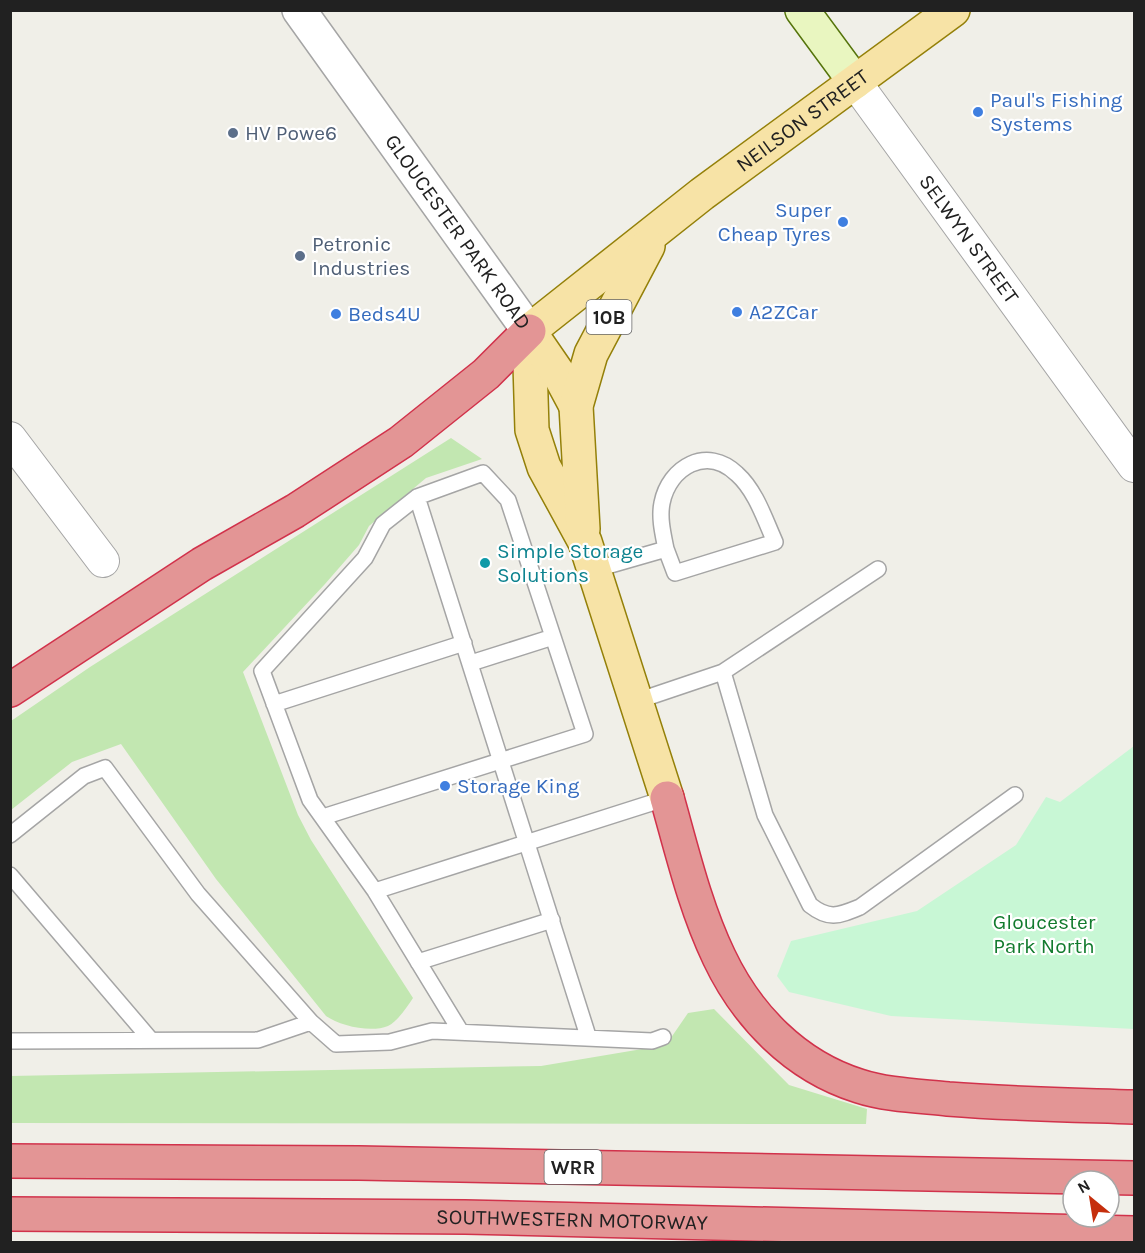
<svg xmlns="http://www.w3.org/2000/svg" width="1145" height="1253" font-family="Karla,sans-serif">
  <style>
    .grass { fill: #c2e7b1 }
    .park { fill: #c8f7d5 }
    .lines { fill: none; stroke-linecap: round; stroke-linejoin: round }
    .service-casing { stroke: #a5a5a5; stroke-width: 18 }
    .minor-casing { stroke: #a5a5a5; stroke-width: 34 }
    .tertiary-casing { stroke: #a5a5a5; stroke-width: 36 }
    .secondary-casing { stroke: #55740b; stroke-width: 36 }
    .primary-casing { stroke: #948009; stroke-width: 36 }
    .motorway-casing { stroke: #d1324b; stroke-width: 36 }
    .service { stroke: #fff; stroke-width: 15 }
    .minor { stroke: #fff; stroke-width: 32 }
    .tertiary { stroke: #fff; stroke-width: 33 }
    .secondary { stroke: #e9f6c0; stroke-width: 33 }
    .primary { stroke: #f7e3a6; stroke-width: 33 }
    .motorway { stroke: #e39595; stroke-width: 33 }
    .shop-dot { fill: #3f7fe0; stroke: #fff; stroke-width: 2 }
    .service-dot { fill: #5c6f8a; stroke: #fff; stroke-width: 2 }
    .culture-dot { fill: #0f9aa8; stroke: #fff; stroke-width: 2 }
    .labels { text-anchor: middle; stroke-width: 4.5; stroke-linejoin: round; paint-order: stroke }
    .shield { fill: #fff; stroke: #646464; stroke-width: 1.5 }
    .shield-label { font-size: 20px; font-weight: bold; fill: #212121 }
    .shop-label { font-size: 21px; fill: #366cbe; stroke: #fff; text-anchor: start }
    .street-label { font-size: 21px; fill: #212121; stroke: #fff }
    .service-label { font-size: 21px; fill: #4e5e75; stroke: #fff; text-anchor: start }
    .culture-label { font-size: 21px; fill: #0d838f; stroke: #fff; text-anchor: start }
    .park-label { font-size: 21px; fill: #127b2e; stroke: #fff }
  </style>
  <rect width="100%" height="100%" fill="#f0efe8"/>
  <!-- grass -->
  <path class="grass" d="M451,438L482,459L426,478L369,526L359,545L325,584L243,672L298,815L311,840L413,998C407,1007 398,1021 388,1026C371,1033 340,1026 326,1016L216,879L121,744L72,762L11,810V721L90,667Z
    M714,1009L789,1085L867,1109L866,1124L11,1123L10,1076L541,1066L666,1045L688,1013Z"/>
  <!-- park -->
  <path class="park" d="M1134,746V1029L891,1016L789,992L777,976L791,941L917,911L1016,845L1046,797L1060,802Z"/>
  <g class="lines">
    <defs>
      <path id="service" d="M417,497L588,1036
        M878,569L723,672L765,815L810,905C829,920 838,916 860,907L1015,795
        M593,570L666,549C663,534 659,518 662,503C669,467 707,445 737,474C756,491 765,520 775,542L675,573L666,549
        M471,663L553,637
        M637,701L723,672
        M274,704L464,643
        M323,817L585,734L508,500L483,473L417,497L383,524L365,558L262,671L310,800L375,891L461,1032
        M10,835L84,776L105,768L198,894L311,1022
        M10,875L151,1040
        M375,891L667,798
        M418,962L552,920
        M10,1041L258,1040L311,1022L336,1044L390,1042L432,1031L652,1041L663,1037"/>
      <g id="minor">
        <path id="s1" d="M855,82L1134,466"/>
        <path d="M10,438L103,561"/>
      </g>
      <g id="tertiary">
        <path id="s2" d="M299,10L529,331"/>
      </g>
      <path id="secondary" d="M802,10L855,82"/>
      <g id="primary">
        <path id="s3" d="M529,331L702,194L953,10"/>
        <path d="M529,331L532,430L544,467L585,542L667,798"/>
        <path d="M529,331L560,376L576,406"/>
        <path d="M583,529L576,406L591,354L648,246"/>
      </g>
      <g id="motorway">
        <path d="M10,690L202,564L295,511L401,442L486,374L529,331"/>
        <path d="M667,798C682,851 695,907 719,957C747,1016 795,1066 859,1086C886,1095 920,1096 948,1099C1010,1104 1072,1105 1134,1107"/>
        <path d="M10,1161L359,1163L1134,1178"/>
        <path id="s4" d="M10,1214L465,1217L1134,1233"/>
      </g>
    </defs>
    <!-- service casing -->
    <use href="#service" class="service-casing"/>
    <!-- minor casing -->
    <use href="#minor" class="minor-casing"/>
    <!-- tertiary casing -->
    <use href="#tertiary" class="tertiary-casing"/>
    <!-- secondary casing -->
    <use href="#secondary" class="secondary-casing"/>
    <!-- primary casing -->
    <use href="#primary" class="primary-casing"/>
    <!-- motorway casing -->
    <use href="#motorway" class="motorway-casing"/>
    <!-- service -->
    <use href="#service" class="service"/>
    <!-- minor -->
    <use href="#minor" class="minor"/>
    <!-- tertiary -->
    <use href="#tertiary" class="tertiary"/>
    <!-- secondary -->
    <use href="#secondary" class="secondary"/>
    <!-- primary -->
    <use href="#primary" class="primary"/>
    <!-- motorway -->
    <use href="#motorway" class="motorway"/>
  </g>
  <!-- markers -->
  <g class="shop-dot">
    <circle cx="978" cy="112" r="6"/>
    <circle cx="843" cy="222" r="6"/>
    <circle cx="737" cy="312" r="6"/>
    <circle cx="336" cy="314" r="6"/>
    <circle cx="445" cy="786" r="6"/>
  </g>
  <g class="service-dot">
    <circle cx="233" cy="133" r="6"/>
    <circle cx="300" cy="256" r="6"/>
  </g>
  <circle class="culture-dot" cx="485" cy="563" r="6"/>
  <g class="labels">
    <!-- shield labels -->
    <g class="shield">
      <rect x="586.5" y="300" width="45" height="34" rx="4.5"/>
      <rect x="544.5" y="1150" width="57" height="34" rx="4.5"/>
    </g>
    <g class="shield-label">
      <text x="609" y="324">10B</text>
      <text x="573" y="1174">WRR</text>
    </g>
    <!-- shop labels -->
    <g class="shop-label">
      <text x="990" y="107">Paul's Fishing<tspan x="990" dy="24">Systems</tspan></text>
      <text x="831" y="217" text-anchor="end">Super<tspan x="831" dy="24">Cheap Tyres</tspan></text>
      <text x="749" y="319">A2ZCar</text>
      <text x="348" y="321">Beds4U</text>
      <text x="457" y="793">Storage King</text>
    </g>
    <!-- street labels -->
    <g class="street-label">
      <text dy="7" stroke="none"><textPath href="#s3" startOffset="345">NEILSON STREET</textPath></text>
      <text dy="7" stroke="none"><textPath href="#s2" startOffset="273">GLOUCESTER PARK ROAD</textPath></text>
      <text dy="7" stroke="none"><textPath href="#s1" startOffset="194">SELWYN STREET</textPath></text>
      <text dy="7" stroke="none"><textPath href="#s4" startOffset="562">SOUTHWESTERN MOTORWAY</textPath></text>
    </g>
    <!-- service labels -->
    <g class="service-label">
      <text x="245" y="140">HV Powe6</text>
      <text x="312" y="251">Petronic<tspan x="312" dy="24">Industries</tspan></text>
    </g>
    <!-- culture labels -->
    <g class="culture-label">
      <text x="497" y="558">Simple Storage<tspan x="497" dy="24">Solutions</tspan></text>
    </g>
    <!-- park labels -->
    <g class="park-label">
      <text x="1044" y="929">Gloucester<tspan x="1044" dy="24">Park North</tspan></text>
    </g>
  </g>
  <!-- border -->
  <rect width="1145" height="1253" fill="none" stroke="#212121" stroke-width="24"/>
  <!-- north arrow -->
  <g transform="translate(1091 1199) rotate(330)"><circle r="28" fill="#ffffff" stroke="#a6a6a6" stroke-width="1.5"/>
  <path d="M0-4.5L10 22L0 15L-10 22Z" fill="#c52e0c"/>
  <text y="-9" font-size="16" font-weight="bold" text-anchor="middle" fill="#212121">N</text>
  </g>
</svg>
